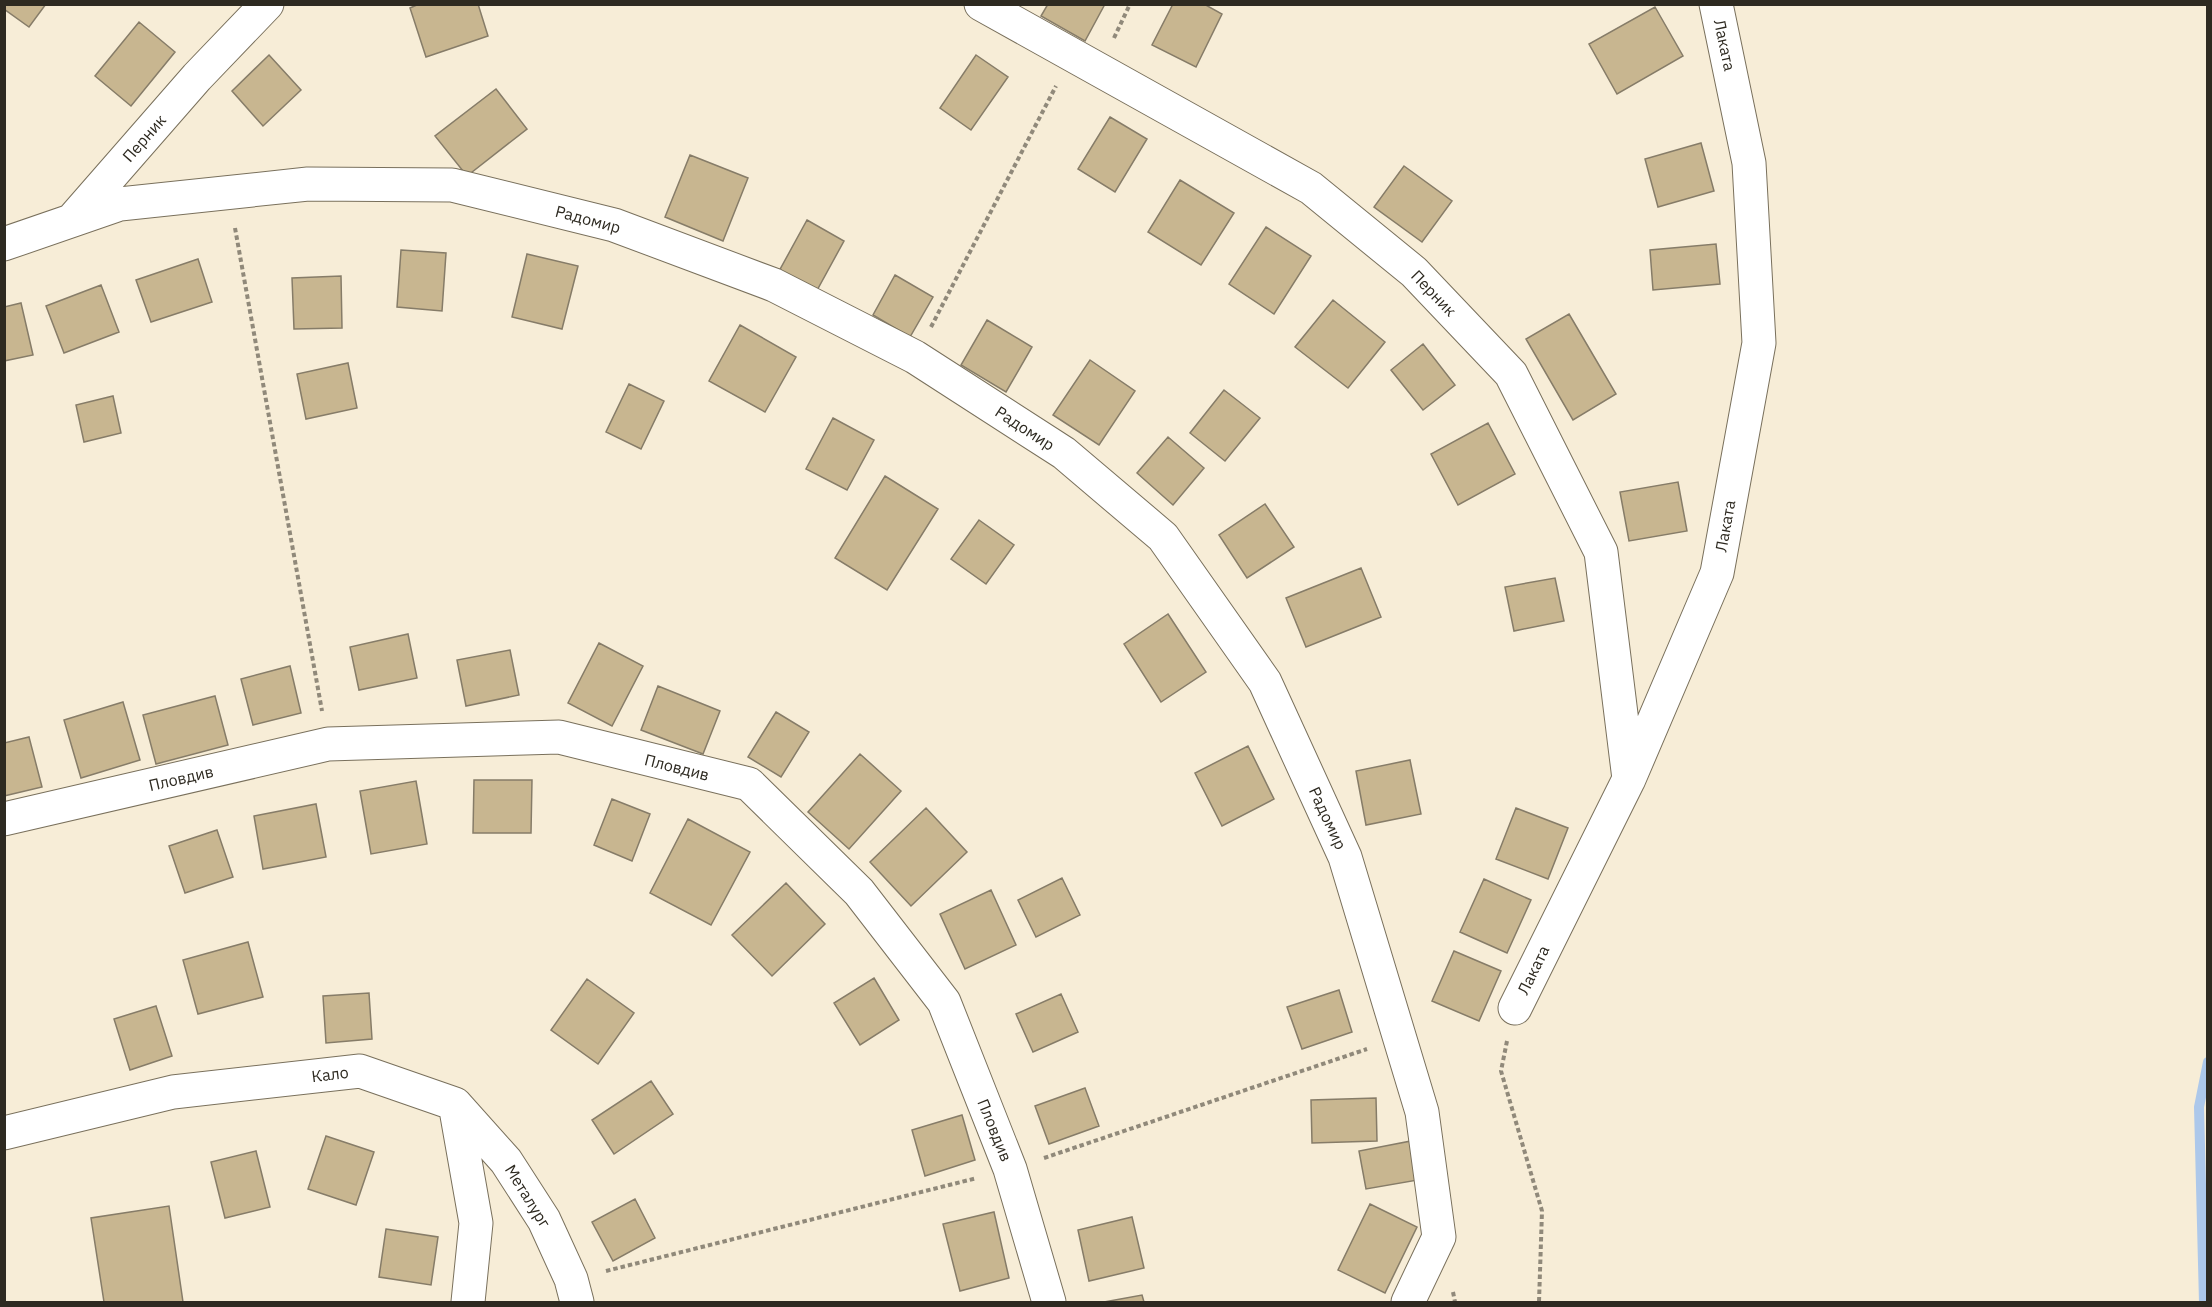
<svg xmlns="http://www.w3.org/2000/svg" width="2212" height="1307" font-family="'IBM Plex Sans',sans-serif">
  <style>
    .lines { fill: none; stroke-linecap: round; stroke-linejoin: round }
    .stream { stroke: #adc8ea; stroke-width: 10 }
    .building { fill: #c8b690; stroke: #867c68; stroke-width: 1.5 }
    .minor-casing { stroke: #79705c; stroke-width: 35 }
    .path { stroke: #90897a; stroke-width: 4; stroke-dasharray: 4.5 3; stroke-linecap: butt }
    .minor { stroke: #fff; stroke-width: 33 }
    .labels { text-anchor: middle; stroke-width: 4.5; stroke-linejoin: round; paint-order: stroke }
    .street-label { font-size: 16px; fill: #2e2a21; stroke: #fff }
  </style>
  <rect width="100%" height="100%" fill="#f7edd7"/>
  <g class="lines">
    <!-- stream -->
    <path class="stream" d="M2204,1302L2199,1107L2208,1062"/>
  </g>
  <!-- building -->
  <path class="building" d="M4,4H46L29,27L4,9Z
    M419,4H478L488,36L426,57L410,8Z
    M1048,4H1105L1085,41L1041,16Z
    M1173,4H1204L1222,14L1196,67L1152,45Z
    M1655,7L1683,56L1617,94L1589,44Z
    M139,22L175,52L131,106L95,76Z
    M269,55L301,90L263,126L232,91Z
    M976,55L1008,77L971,130L940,108Z
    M496,89L527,129L467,176L435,136Z
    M1110,117L1147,139L1115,192L1078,169Z
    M1701,143L1714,191L1658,207L1645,159Z
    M690,155L748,178L723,241L665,217Z
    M1404,166L1452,201L1422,242L1374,207Z
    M1180,180L1234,213L1201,265L1148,232Z
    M807,220L844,241L815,294L778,273Z
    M1266,227L1311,256L1274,314L1229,284Z
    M1716,244L1720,284L1653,290L1650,250Z
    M401,250L446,253L442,311L397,307Z
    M527,254L578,266L562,329L512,317Z
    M198,259L212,302L151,322L136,280Z
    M895,275L933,297L910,337L873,315Z
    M341,276L342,328L294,329L292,278Z
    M101,285L119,332L64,353L46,306Z
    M1333,300L1385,342L1348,388L1295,347Z
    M21,303L33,355L4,361V307Z
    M1569,314L1616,394L1573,420L1526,339Z
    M987,320L1032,347L1006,392L961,365Z
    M740,325L796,357L765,412L709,381Z
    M1423,344L1455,385L1423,410L1391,370Z
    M1090,360L1135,391L1099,445L1053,415Z
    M348,363L357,408L306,419L297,374Z
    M629,384L664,401L641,449L606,432Z
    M1224,390L1260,418L1225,461L1190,433Z
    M113,396L121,433L84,442L76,405Z
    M833,418L874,440L847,490L806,469Z
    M1488,423L1515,474L1458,505L1431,454Z
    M1168,437L1204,468L1173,505L1137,473Z
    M885,476L938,509L887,590L835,558Z
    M1678,482L1687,531L1629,541L1620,492Z
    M1265,504L1294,547L1247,578L1219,535Z
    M979,520L1014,545L986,584L951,559Z
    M1361,568L1381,617L1306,647L1286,598Z
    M1555,578L1564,621L1514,631L1505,587Z
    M1168,614L1206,672L1161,702L1124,644Z
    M408,634L417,678L359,690L350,647Z
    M599,643L643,666L612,726L568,703Z
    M510,650L519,695L466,706L457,660Z
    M290,666L301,713L253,725L241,679Z
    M658,686L720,711L703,754L641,730Z
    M215,696L228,745L156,764L143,715Z
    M123,702L140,760L81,778L64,720Z
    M776,712L809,732L781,777L748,757Z
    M29,737L42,787L4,796V743Z
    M1248,746L1274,799L1222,826L1195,773Z
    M860,754L901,791L849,849L808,812Z
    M1410,760L1421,814L1366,825L1356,771Z
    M474,780H532L531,833H473Z
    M416,781L427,844L371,854L360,791Z
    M612,799L650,814L632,861L594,845Z
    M316,804L326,857L263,869L254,816Z
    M926,808L967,852L911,906L870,862Z
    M1516,808L1568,828L1548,879L1496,859Z
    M688,819L750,852L711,925L650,893Z
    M217,830L233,877L185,893L169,846Z
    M1062,878L1080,915L1036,937L1018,900Z
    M1484,879L1531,900L1507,953L1460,932Z
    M786,883L825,924L772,976L732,935Z
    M991,890L1016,945L965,969L940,914Z
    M248,942L263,997L198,1014L183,960Z
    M1454,951L1501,971L1479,1021L1432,1001Z
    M874,978L899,1020L860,1045L834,1003Z
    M587,979L634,1013L598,1064L551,1030Z
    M1339,990L1352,1032L1302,1049L1287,1007Z
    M369,993L372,1039L326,1043L323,996Z
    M1061,994L1078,1032L1033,1052L1016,1014Z
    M156,1006L172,1056L130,1070L114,1019Z
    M651,1081L673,1114L614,1154L592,1120Z
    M1085,1088L1099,1126L1049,1144L1035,1106Z
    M1376,1098L1377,1141L1312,1143L1311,1100Z
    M962,1115L975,1160L925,1176L912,1130Z
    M326,1136L374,1152L356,1205L308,1189Z
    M1411,1141L1418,1180L1366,1189L1359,1151Z
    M256,1151L270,1207L225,1218L211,1162Z
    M635,1199L655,1238L613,1261L592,1222Z
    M1370,1204L1417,1227L1385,1293L1338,1270Z
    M169,1206L183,1302H104L91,1218Z
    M994,1212L1009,1278L960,1291L943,1224Z
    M1132,1217L1144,1268L1089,1281L1078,1230Z
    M386,1229L438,1237L431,1285L379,1277Z
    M1142,1295L1144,1302H1104Z"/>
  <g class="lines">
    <defs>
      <path id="minor" d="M981,4L1311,188L1414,272L1511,374L1601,552L1629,779
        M73,219L197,77L267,4
        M4,244L120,204L308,184L452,185L614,225L774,285L915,357L1064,453L1163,537L1265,682L1345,857L1422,1112L1439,1237L1408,1302
        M4,819L328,744L559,737L749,784L859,892L944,1002L1010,1169L1049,1302
        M1515,1008L1629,779L1717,573L1759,343L1749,163L1716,4
        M455,1104L476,1223L468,1302
        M4,1133L173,1092L360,1071L455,1104L506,1161L544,1220L571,1279L577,1302"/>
    </defs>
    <!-- minor casing -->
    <use href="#minor" class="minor-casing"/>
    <!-- path -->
    <path class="path" d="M1114,38L1130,4
      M235,228L322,711
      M931,327L1056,86
      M1507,1041L1501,1071L1542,1211L1539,1302
      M1044,1158L1367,1049
      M606,1271L977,1178
      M1453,1292L1455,1302"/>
    <!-- minor -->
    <use href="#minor" class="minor"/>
  </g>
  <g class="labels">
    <!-- street labels -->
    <g class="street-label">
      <text transform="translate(1725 45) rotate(78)" y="6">Лаката</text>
      <text transform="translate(144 138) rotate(-49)" y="6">Перник</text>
      <text transform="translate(588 219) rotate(15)" y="6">Радомир</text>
      <text transform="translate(1434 293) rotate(46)" y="6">Перник</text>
      <text transform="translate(1025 428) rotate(33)" y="6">Радомир</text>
      <text transform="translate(1725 526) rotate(-80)" y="6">Лаката</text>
      <text transform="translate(677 767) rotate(14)" y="6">Пловдив</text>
      <text transform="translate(181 778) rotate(-13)" y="6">Пловдив</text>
      <text transform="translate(1328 818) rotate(65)" y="6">Радомир</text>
      <text transform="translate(1533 970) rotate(-64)" y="6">Лаката</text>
      <text transform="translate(330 1074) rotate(-7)" y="6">Кало</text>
      <text transform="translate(995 1130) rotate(68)" y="6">Пловдив</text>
      <text transform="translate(528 1196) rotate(58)" y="6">Металург</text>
    </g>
  </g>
  <!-- border -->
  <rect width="2212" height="1307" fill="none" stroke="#2e2a21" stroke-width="12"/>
</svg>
